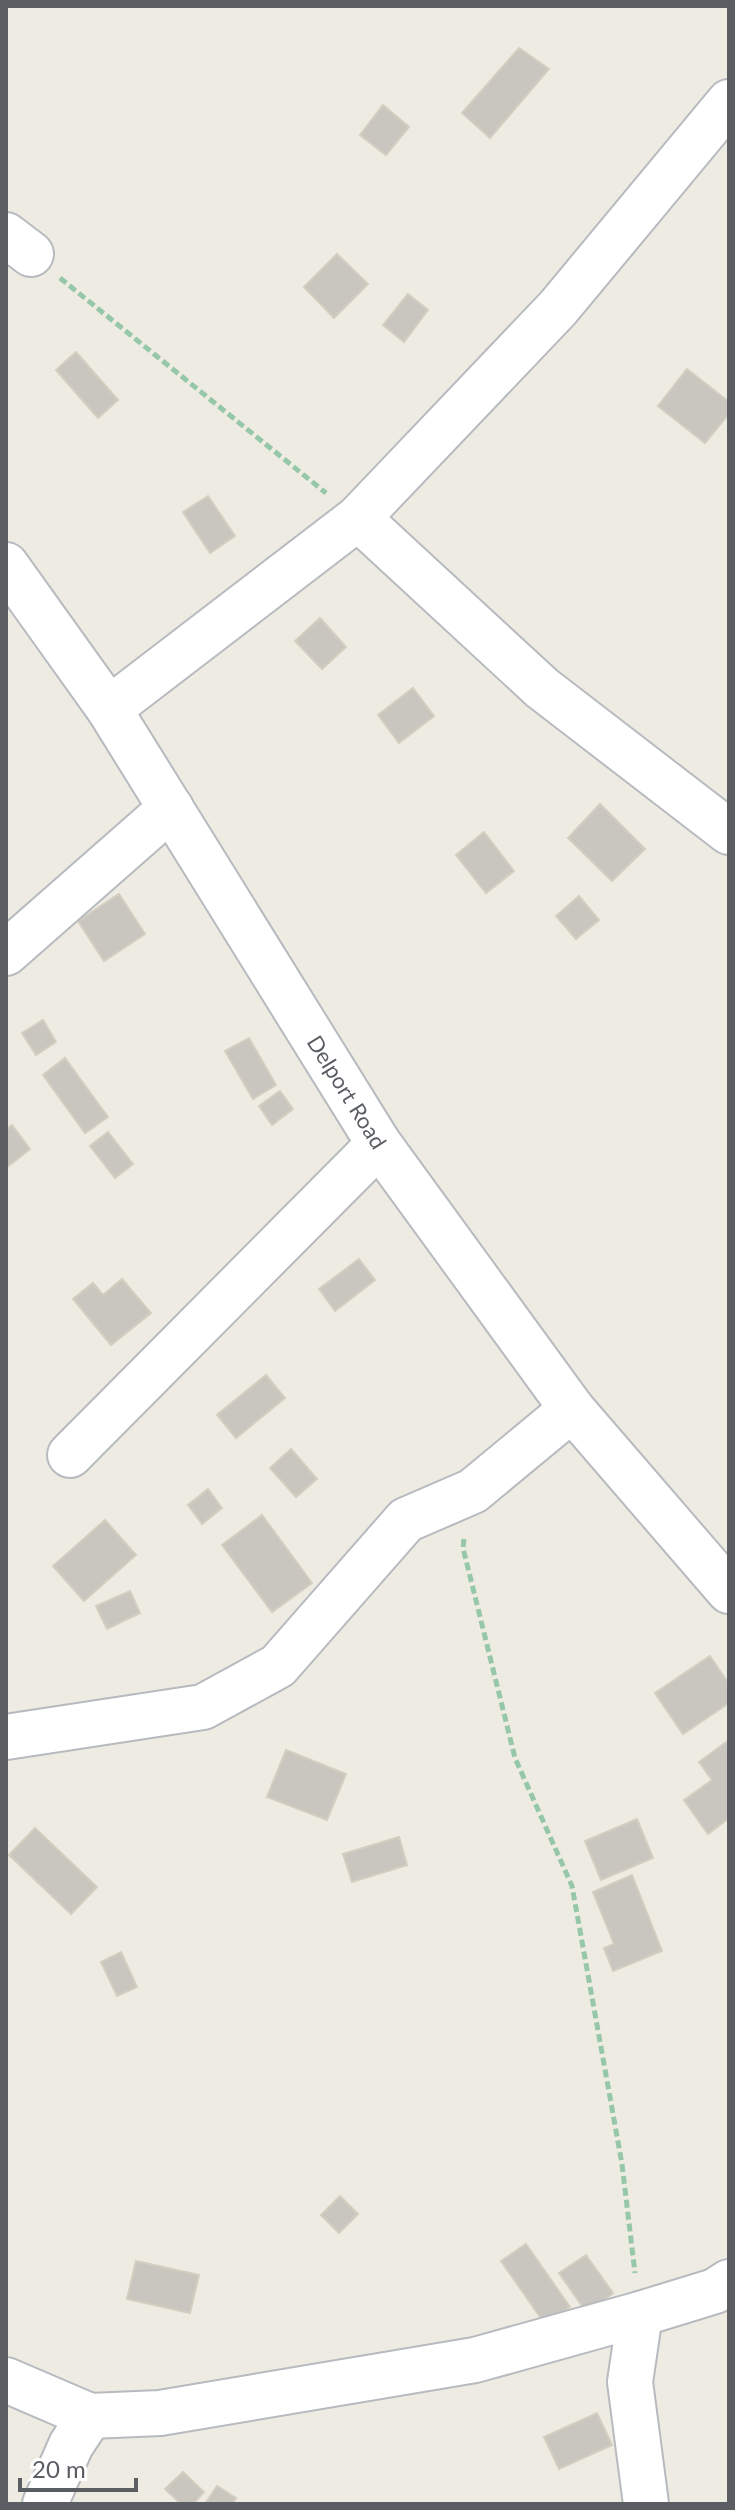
<svg xmlns="http://www.w3.org/2000/svg" width="735" height="2510" font-family="Lato,sans-serif">
  <style>
    .building { fill: #c9c6bf; stroke: #d3cec0; stroke-width: 2 }
    .lines { fill: none; stroke-linecap: round; stroke-linejoin: round }
    .minor-casing { stroke: #b7babf; stroke-width: 48 }
    .path { stroke: #96c7a9; stroke-width: 5; stroke-dasharray: 8 4; stroke-linecap: butt }
    .minor { stroke: #fff; stroke-width: 44 }
    .labels { text-anchor: middle; stroke-width: 6; stroke-linejoin: round; paint-order: stroke }
    .street-label { font-size: 22px; fill: #5a5e63; stroke: #fff }
  </style>
  <rect width="100%" height="100%" fill="#eeece2"/>
  <!-- building -->
  <path class="building" d="M519,48L549,69L490,138L462,113Z
    M383,105L409,127L386,155L360,135Z
    M337,254L368,284L334,318L304,287Z
    M408,294L428,310L404,342L383,325Z
    M76,352L118,400L98,418L56,370Z
    M687,369L729,402V414L705,443L658,406Z
    M208,496L235,536L210,553L183,512Z
    M320,618L346,647L322,669L295,641Z
    M413,688L434,716L399,743L378,715Z
    M600,804L645,849L612,881L568,838Z
    M484,832L514,871L486,893L456,855Z
    M119,894L145,934L104,961L78,921Z
    M579,896L599,920L576,939L556,916Z
    M43,1020L56,1042L36,1055L22,1033Z
    M249,1038L276,1085L253,1099L225,1051Z
    M65,1058L108,1117L85,1133L43,1075Z
    M280,1091L293,1109L272,1125L259,1106Z
    M12,1125L30,1149L6,1168V1130Z
    M108,1132L133,1164L115,1178L90,1146Z
    M359,1259L375,1280L335,1311L319,1289Z
    M122,1279L151,1313L111,1345L73,1299L93,1283L103,1295Z
    M266,1375L285,1398L236,1438L217,1415Z
    M291,1449L317,1479L296,1497L270,1468Z
    M208,1489L222,1508L202,1524L188,1505Z
    M262,1515L312,1583L272,1612L222,1545Z
    M105,1520L136,1555L84,1601L53,1566Z
    M130,1591L140,1613L107,1629L96,1606Z
    M710,1656L729,1684V1703L683,1734L655,1693Z
    M729,1740V1818L708,1834L684,1800L712,1780L699,1762Z
    M286,1750L346,1774L327,1820L267,1797Z
    M637,1819L653,1858L601,1880L585,1841Z
    M35,1828L97,1887L71,1914L9,1855Z
    M399,1837L407,1865L352,1882L343,1854Z
    M632,1875L662,1951L613,1971L604,1948L614,1944L593,1892Z
    M121,1952L137,1987L117,1996L101,1962Z
    M340,2196L358,2214L339,2233L321,2215Z
    M526,2244L570,2307L545,2324L501,2261Z
    M586,2255L613,2293L587,2313L559,2273Z
    M136,2261L199,2275L190,2313L127,2299Z
    M597,2413L612,2445L559,2469L544,2437Z
    M183,2472L204,2492L193,2504H181L165,2489Z
    M217,2486L236,2498L232,2504H205Z"/>
  <g class="lines">
    <defs>
      <g id="minor">
        <path d="M6,235L31,254"/>
        <path d="M358,518L542,688L729,832"/>
        <path id="s1" d="M6,565L109,709L379,1144L572,1409L729,1591"/>
        <path d="M109,709L358,518L558,308L729,102"/>
        <path d="M6,953L171,808"/>
        <path d="M70,1455L379,1144"/>
        <path d="M6,1737L203,1707L278,1666L406,1520L473,1491L572,1409"/>
        <path d="M640,2314L630,2382L646,2504"/>
        <path d="M6,2380L90,2416L160,2413L475,2360L640,2314L715,2291L729,2282"/>
        <path d="M45,2504L71,2445L90,2416"/>
      </g>
    </defs>
    <!-- minor casing -->
    <use href="#minor" class="minor-casing"/>
    <!-- path -->
    <path class="path" d="M60,278L326,493
      M464,1539L463,1548L515,1758L572,1886L622,2164L635,2273"/>
    <!-- minor -->
    <use href="#minor" class="minor"/>
  </g>
  <g class="labels">
    <!-- street labels -->
    <g class="street-label">
      <text dy="8" stroke="none"><textPath href="#s1" startOffset="628">Delport Road</textPath></text>
    </g>
  </g>
  <!-- border -->
  <rect width="735" height="2510" fill="none" stroke="#5a5e63" stroke-width="16"/>
  <!-- scale -->
  <path d="M20 2478v12h116v-12" fill="none" stroke="#5a5e63" stroke-width="4"/>
  <text x="32" y="2478" font-size="24" fill="#5a5e63" stroke="#ffffff" stroke-width="6" paint-order="stroke">20 m</text>
</svg>
